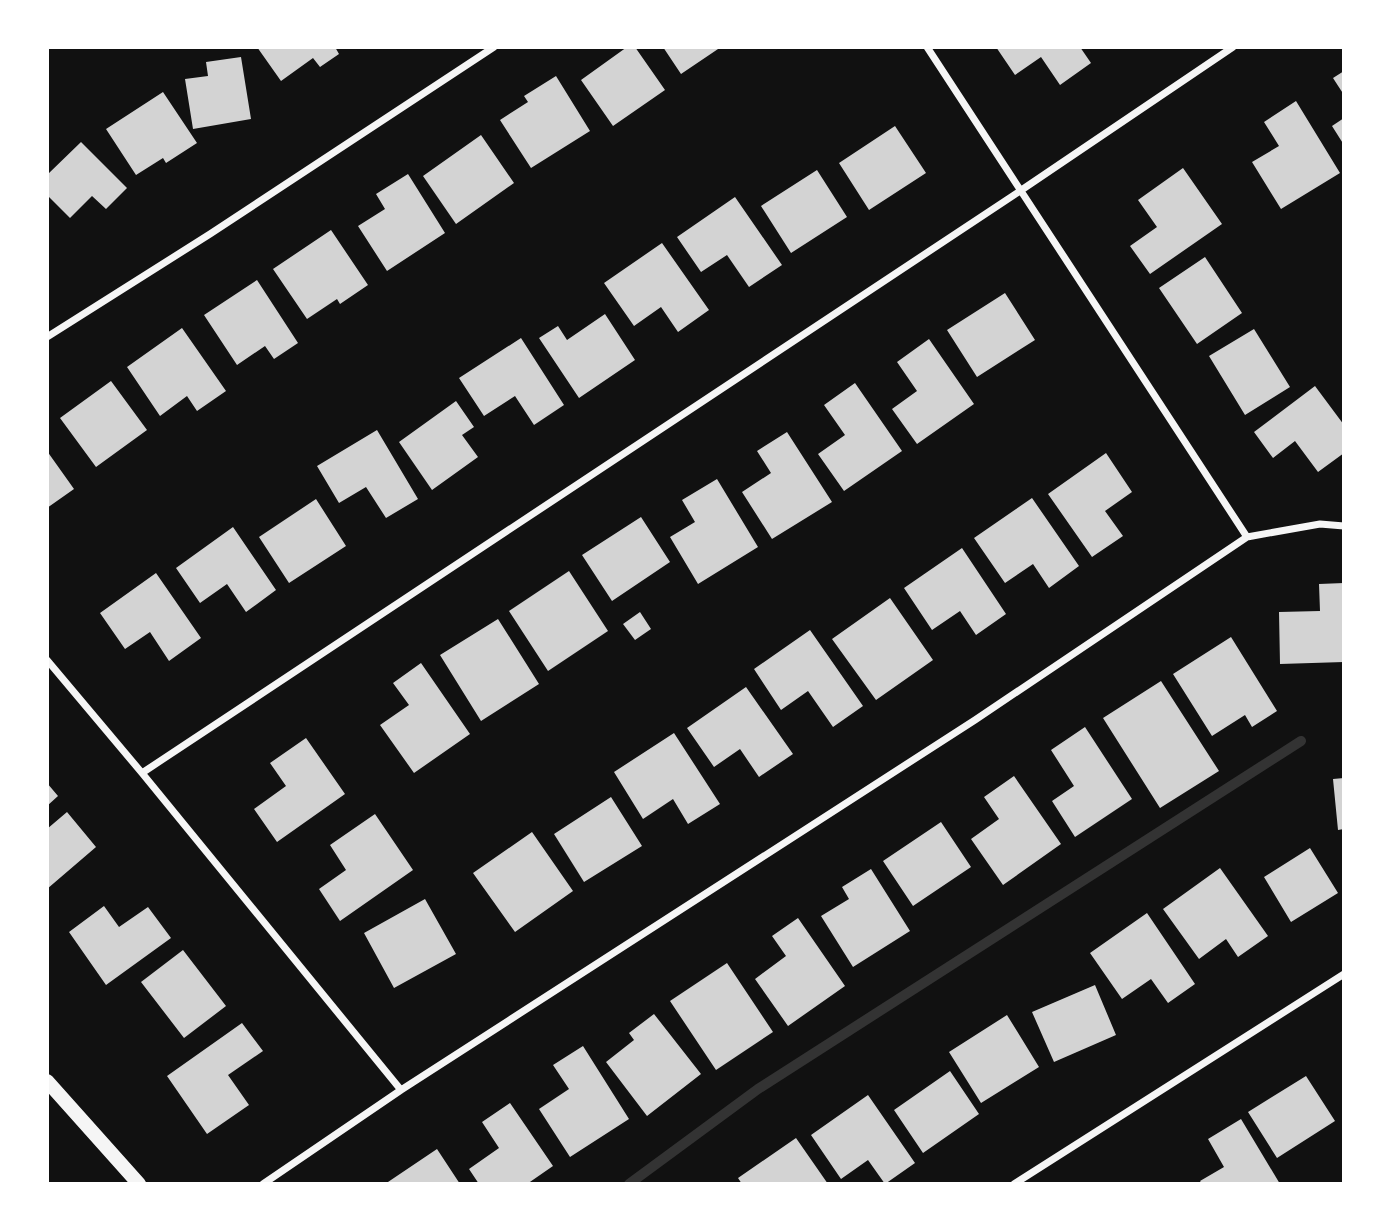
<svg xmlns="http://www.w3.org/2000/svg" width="1391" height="1231" font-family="'Work Sans',sans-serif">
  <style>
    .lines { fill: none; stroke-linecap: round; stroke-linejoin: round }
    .stream { stroke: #333; stroke-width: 10 }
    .building { fill: #d3d3d3 }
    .minor { stroke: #f5f5f5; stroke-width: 7 }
    .secondary { stroke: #f5f5f5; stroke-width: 14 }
  </style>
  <rect width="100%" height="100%" fill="#111"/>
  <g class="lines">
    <!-- stream -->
    <path class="stream" d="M629,1184L758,1089L1301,741"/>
  </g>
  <!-- building -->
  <path class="building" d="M257,47H335L339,54L320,67L313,58L281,81Z
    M627,47H635L665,90L613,126L581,80Z
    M663,47H721L681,74Z
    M996,47H1080L1091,63L1060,85L1041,57L1015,75Z
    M241,57L251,119L193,129L185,79L208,76L206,62Z
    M1344,71V95L1333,78Z
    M556,76L590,131L531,168L500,120L528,102L524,96Z
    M163,92L197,143L166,163L163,158L136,175L106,129Z
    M1296,101L1340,173L1281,209L1252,162L1279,146L1264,122Z
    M1344,118V145L1332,126Z
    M895,126L926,173L869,210L839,163Z
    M481,135L514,183L456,224L423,176Z
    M81,142L127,188L106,209L92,196L70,218L47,195V175Z
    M1183,168L1222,224L1150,274L1130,246L1157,227L1138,200Z
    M817,170L847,217L791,253L761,206Z
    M408,174L445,233L387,271L358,226L385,209L376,194Z
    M735,197L782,265L749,287L727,255L701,272L677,237Z
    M331,230L368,285L340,304L337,299L307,319L273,269Z
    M662,243L709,310L678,332L661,307L634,326L604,283Z
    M1205,257L1242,313L1197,344L1159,288Z
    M257,280L298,343L274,359L265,346L237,365L204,315Z
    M1005,293L1035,340L977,377L947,330Z
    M605,314L635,360L579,398L539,338L558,326L567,340Z
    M182,328L226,391L197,411L187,396L160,416L127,367Z
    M1254,329L1290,387L1245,415L1209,356Z
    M521,338L564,405L534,425L515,396L484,416L459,378Z
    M929,339L974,404L917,444L892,409L917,391L897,362Z
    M111,381L147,430L96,467L60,418Z
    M855,383L902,451L844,491L818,454L845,435L824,405Z
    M1315,386L1344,425V453L1318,472L1295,441L1273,458L1254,432Z
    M456,401L474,427L462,435L478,457L432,490L399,442Z
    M377,430L418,499L386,518L366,487L339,503L317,466Z
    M787,432L832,502L772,539L742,492L771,473L757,451Z
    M47,451L74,489L47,508Z
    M1106,453L1132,492L1105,511L1123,536L1092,557L1048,494Z
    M717,479L758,547L698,584L670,537L695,522L682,500Z
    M1032,498L1079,566L1049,588L1033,564L1005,583L974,538Z
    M316,499L346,546L289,583L259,537Z
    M641,517L670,562L612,601L582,555Z
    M233,527L276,590L246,612L227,584L200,603L176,568Z
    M962,548L1006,614L976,635L960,611L932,630L904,588Z
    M569,571L608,631L548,671L509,611Z
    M156,573L201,638L169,661L150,632L125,649L100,613Z
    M1344,583V662L1280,664L1279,612L1320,611L1319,584Z
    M890,598L933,660L876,700L832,639Z
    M640,612L651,629L635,640L623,624Z
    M498,619L539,684L481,721L440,655Z
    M810,630L863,706L833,727L808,691L781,710L754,669Z
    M1231,637L1277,711L1252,727L1245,715L1212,736L1173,674Z
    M421,663L470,734L414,773L380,725L409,705L393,683Z
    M1161,681L1219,771L1160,808L1103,718Z
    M746,687L793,754L759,777L740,749L714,767L687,728Z
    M1085,727L1132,799L1075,837L1052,801L1074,786L1051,750Z
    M674,733L720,804L688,824L673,799L643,819L614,772Z
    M306,738L345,794L277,842L254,809L286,786L270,763Z
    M1014,776L1061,844L1003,885L971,839L999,819L984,797Z
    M1344,778V829L1338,830L1333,779Z
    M47,783L58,796L47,806Z
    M611,797L642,846L584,882L554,834Z
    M67,812L96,847L47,889V829Z
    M375,814L413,870L340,921L319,889L346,870L330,845Z
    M941,822L971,867L913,906L883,861Z
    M532,832L573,891L515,932L473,873Z
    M1310,848L1338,893L1291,922L1264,877Z
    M1220,868L1268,936L1238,957L1226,939L1199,959L1163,909Z
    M871,869L910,931L853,967L821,916L849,899L842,887Z
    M425,899L456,954L394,988L364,933Z
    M104,906L119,927L148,907L171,938L106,985L69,932Z
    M1147,913L1195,984L1168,1003L1151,979L1122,999L1090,953Z
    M798,918L845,986L788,1026L755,979L786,956L772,936Z
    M183,950L226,1006L184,1038L141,982Z
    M727,963L773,1032L716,1070L670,1001Z
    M1095,985L1116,1035L1054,1062L1032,1012Z
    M654,1014L701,1074L647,1116L606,1062L634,1040L629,1033Z
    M1007,1015L1039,1067L981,1103L949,1052Z
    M242,1023L263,1051L228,1075L249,1105L207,1134L167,1076Z
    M583,1046L629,1119L570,1157L539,1109L569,1089L553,1065Z
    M950,1071L979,1114L923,1153L894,1110Z
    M1306,1076L1335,1121L1277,1158L1248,1112Z
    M868,1095L915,1163L885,1184L868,1160L841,1179L811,1135Z
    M510,1103L553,1166L527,1184H479L469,1169L499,1148L482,1122Z
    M1241,1119L1280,1184H1202L1200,1181L1224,1167L1208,1139Z
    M796,1138L828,1184H742L738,1178Z
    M437,1149L460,1184H385Z"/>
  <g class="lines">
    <!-- minor -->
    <path class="minor" d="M927,47L1247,537
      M47,337L210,234L494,47
      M47,660L142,773L401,1090
      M142,773L1020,191L1233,47
      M263,1184L401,1090L975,720L1247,537L1320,524L1344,526
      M1014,1184L1344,974"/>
    <!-- secondary -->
    <path class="secondary" d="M47,1081L139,1184"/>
  </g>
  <!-- border -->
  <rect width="1391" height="1231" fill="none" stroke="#ffffff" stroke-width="98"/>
</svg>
